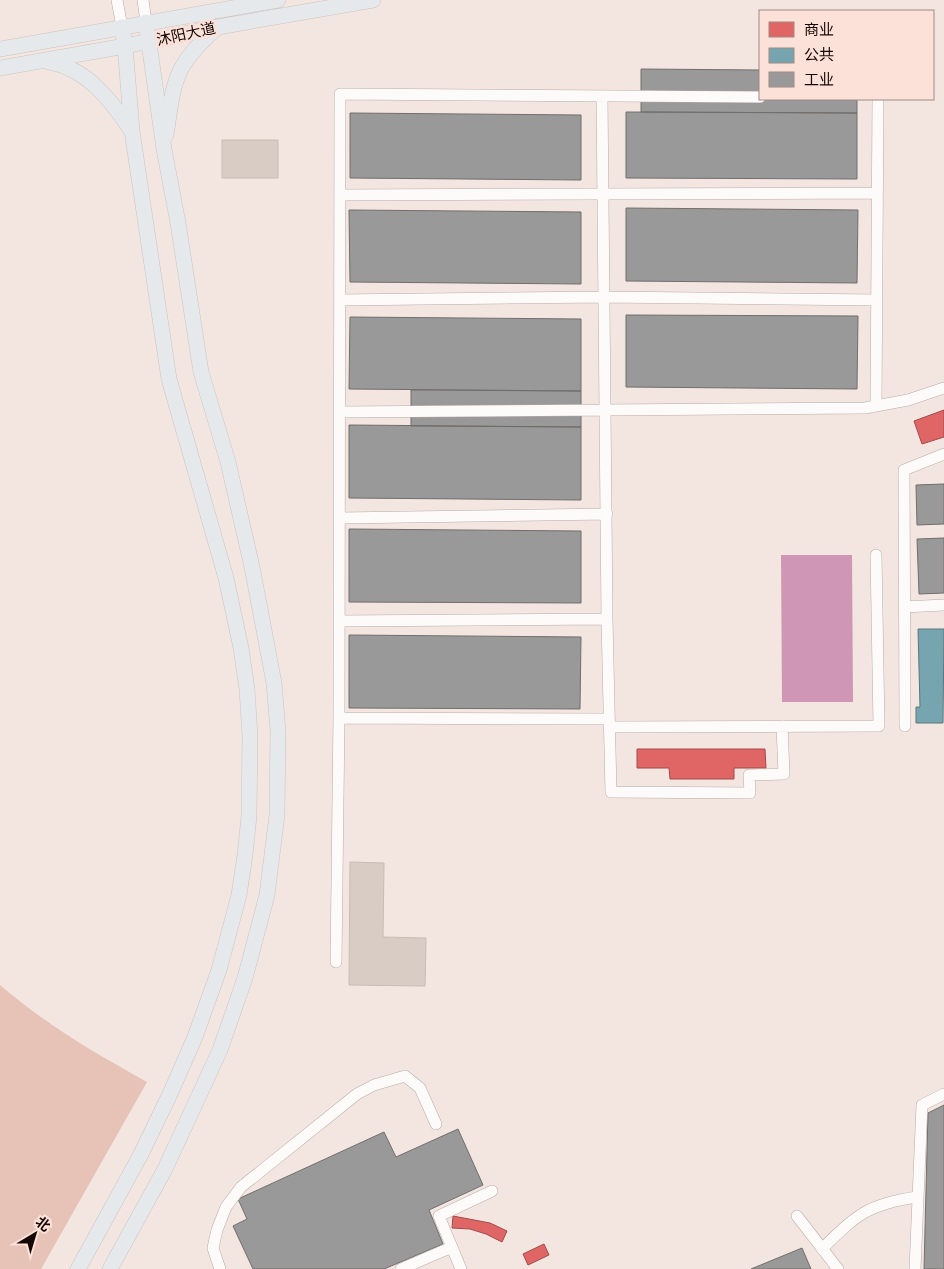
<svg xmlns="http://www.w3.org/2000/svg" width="944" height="1269" font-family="Merriweather,'Noto Sans SC',serif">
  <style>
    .green { fill: #e6c3b6 }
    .water { fill: #cf96b5 }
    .shops { fill: #e06666; stroke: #a34a49 }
    .public { fill: #76a5af; stroke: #59767c }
    .industry { fill: #999; stroke: #716e6c }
    .building { fill: #d9ccc5; stroke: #c8bcb5 }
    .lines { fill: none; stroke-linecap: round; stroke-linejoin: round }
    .minor-casing { stroke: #b9aba7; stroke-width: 12 }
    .major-casing { stroke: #ccc4c2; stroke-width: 16 }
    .minor { stroke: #fdfbfa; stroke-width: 11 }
    .major { stroke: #e5e9eb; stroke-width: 15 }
    .labels { text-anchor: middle; stroke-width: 5; stroke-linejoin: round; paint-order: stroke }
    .street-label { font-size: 15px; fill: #150804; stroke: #fbe1d8 }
  </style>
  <rect width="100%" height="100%" fill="#f3e5e0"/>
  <!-- green -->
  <path class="green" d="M0,985C45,1024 95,1053 147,1082L41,1269H0Z"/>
  <!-- water -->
  <path class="water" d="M781,555H852L853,702H782Z"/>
  <!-- shops -->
  <path class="shops" d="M944,410V437L922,444L914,421Z
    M637,749H765L766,768H734V779H670L669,768H637Z
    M453,1216L490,1223L507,1231L502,1242L486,1234L470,1229L452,1228Z
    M544,1244L549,1255L528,1265L523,1254Z"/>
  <!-- public -->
  <path class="public" d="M918,629H944L943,723H916V707H920Z"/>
  <!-- industry -->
  <path class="industry" d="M641,69L760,70V99H857V113L641,112Z
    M626,112L857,113V179L626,178Z
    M350,113L581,115V180L350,178Z
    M626,208L858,210L857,283L626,281Z
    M349,210L581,212V284L350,282Z
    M626,315L858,316L857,389L626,387Z
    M350,317L581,319V391L349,389Z
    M411,390L581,391V427L411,426Z
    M349,425L581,427V500L349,498Z
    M944,484V524L917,525L916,485Z
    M349,529L581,531V603L349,602Z
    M944,538V593L919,594L917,539Z
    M349,635L581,637L580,709L349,708Z
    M944,1105V1269H924L928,1113Z
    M458,1129L483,1185L429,1210L443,1244L384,1269H253L233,1226L247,1219L238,1199L384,1132L396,1157Z
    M802,1248L811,1269H751Z"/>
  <!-- building -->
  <path class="building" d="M222,140H278V178H222Z
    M350,862L384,863L383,937L426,938L425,986L349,985Z"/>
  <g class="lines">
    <defs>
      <path id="minor" d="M117,0L122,27
        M143,0L146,22
        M602,96L607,619L611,792L750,793L749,775L784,774L782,726
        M340,195L877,193
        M340,300L605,297L876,300
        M876,406L878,99
        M340,412L865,408L908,400L944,388
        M340,518L607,514
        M904,607L944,605
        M339,621L607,619
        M609,719L339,718L340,94L760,97
        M905,726L904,470L944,454
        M609,727L879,726L876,555
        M336,962L339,718
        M797,1216L838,1269
        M822,1249C856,1215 868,1204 917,1197
        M220,1269L213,1248L217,1230L226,1207L241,1187L357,1094L374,1085L405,1076L420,1088L436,1124
        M401,1269L452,1247
        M461,1269L439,1216L492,1191
        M915,1269L922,1105L944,1094"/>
      <path id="major" d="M0,49L278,0
        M49,62C86,68 111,100 131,130
        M0,68L125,46L218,27L373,0
        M166,135C170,112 171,84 184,64C193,49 205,38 218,27
        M78,1269L140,1156L170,1094L195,1037L219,970L239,895L245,855L249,816L250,736L247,689L241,648L226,578L169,379L132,131L125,46L122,27
        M110,1269L165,1169L220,1050L245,978L267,895L277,815L278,731L274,683L252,567L228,462L201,372L178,223L164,149L146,22"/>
    </defs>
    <!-- minor casing -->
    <use href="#minor" class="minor-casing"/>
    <!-- major casing -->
    <use href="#major" class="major-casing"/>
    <!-- minor -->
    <use href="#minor" class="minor"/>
    <!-- major -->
    <use href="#major" class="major"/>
  </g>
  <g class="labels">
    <!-- street labels -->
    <g class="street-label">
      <text transform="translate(186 34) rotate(-12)" y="5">沐阳大道</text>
    </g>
  </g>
  <!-- legend -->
  <rect x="759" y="10" width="175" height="90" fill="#fbe1d8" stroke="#9f8a83"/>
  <rect x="769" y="22" width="25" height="15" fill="#e06666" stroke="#9f8a83"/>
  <text x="804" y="35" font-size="15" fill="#150804">商业</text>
  <rect x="769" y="48" width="25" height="15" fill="#76a5af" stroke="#9f8a83"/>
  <text x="804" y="60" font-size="15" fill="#150804">公共</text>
  <rect x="769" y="72" width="25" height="15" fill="#999999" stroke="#9f8a83"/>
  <text x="804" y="85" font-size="15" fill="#150804">工业</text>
  <!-- north arrow -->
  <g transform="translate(35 1234) rotate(38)" stroke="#fbe1d8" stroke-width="4" paint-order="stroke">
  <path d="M0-4L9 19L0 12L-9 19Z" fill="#150804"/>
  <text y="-8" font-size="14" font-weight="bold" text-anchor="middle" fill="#150804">北</text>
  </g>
</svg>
